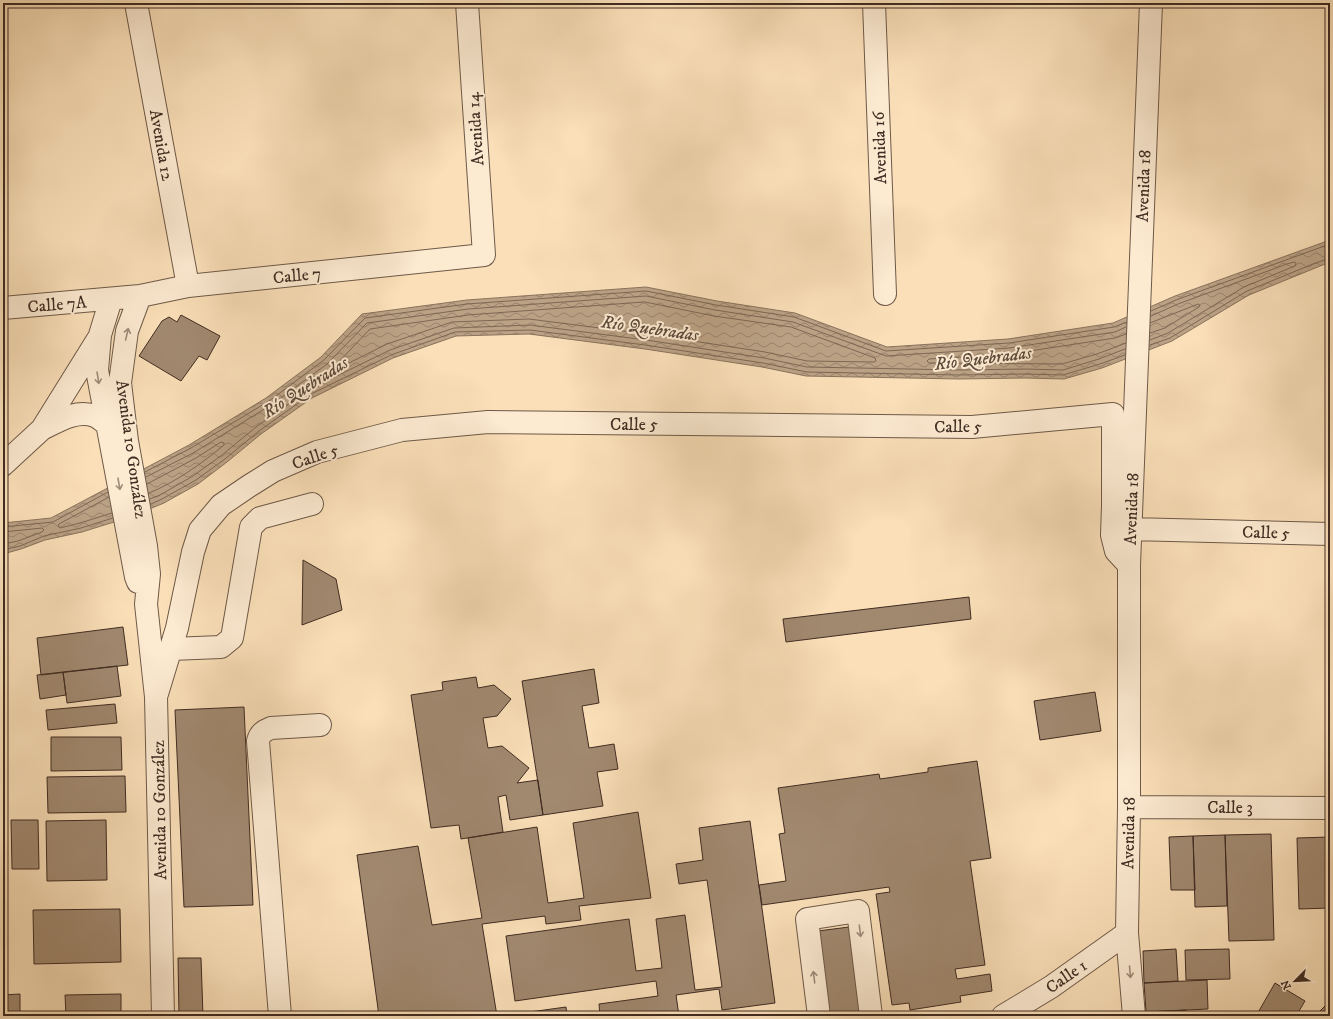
<svg xmlns="http://www.w3.org/2000/svg" width="1333" height="1019" font-family="'IM FELL DW Pica',serif">
  <style>
    .water { fill: url(#water-waves); stroke: #8a735d }
    .lines { fill: none; stroke-linecap: round; stroke-linejoin: round }
    .shore { stroke: #7e6754; stroke-width: 1 }
    .building { fill: #a18970; stroke: #402c22 }
    .minor-casing { stroke: #6e5948; stroke-width: 24 }
    .minor { stroke: #fcead1; stroke-width: 22 }
    .oneway { stroke: #9e8b7a }
    .labels { text-anchor: middle; stroke-width: 4; stroke-linejoin: round; paint-order: stroke }
    .street-label { font-size: 17px; fill: #402c22; stroke: #fcead1 }
    .water-label { font-size: 18px; font-style: italic; fill: #5f4a3b; stroke: #fcead1 }
  </style>
  <defs>
    <pattern id="water-waves" width="16" height="10" patternUnits="userSpaceOnUse"><rect width="16" height="10" fill="#bba285"/><path d="M0 5q4-4 8 0t8 0" fill="none" stroke="#99846c"/></pattern>
  </defs>
  <rect width="100%" height="100%" fill="#fadfb8"/>
  <filter id="stains"><feTurbulence type="fractalNoise" baseFrequency=".005" numOctaves="4"/><feColorMatrix values="0 0 0 0 .2 0 0 0 0 .09 0 0 0 0 .02 0 0 0 .5 -.17"/></filter>
  <radialGradient id="worn" r=".72"><stop offset=".6" stop-color="#630" stop-opacity="0"/><stop offset="1" stop-color="#630" stop-opacity=".3"/></radialGradient>
  <!-- water -->
  <path class="water" d="M1330,240V262L1249,295L1172,341L1102,368L1064,379L1025,378L959,379L806,376L762,367L645,349L529,334L456,336L393,358L312,398L261,434L227,462L198,484L164,503L130,517L82,532L45,540L21,549L3,554V523L51,518L189,445L266,398L321,357L362,314L467,300L646,287L717,301L795,313L887,347L1008,339L1113,323L1175,296Z"/>
  <g class="lines">
    <!-- shore -->
    <path class="shore" d="M645,302L714,316L791,327L875,358L876,361L874,362L807,361L765,352L647,334L529,319L452,322L387,344L335,370L332,369L370,329L468,315Z
      M1151,311L1176,300L1330,244
      M1150,333L1165,328L1199,307L1200,305L1198,304L1150,323
      M1150,340L1168,333L1244,287L1295,266L1296,263L1294,262L1287,264L1178,304L1151,316
      M1126,343L1097,354L1062,364L929,363L927,361L929,359L1010,354L1115,338L1126,334
      M1150,345L1170,338L1247,291L1313,264L1330,258
      M145,472L191,448L269,401L324,360L365,318L467,304L646,291L716,305L794,317L886,351L1009,343L1114,327L1127,322
      M146,477L193,453L271,405L327,364L367,323L468,309L646,296L715,310L793,322L886,356L1009,348L1115,332L1126,327
      M147,484L196,458L221,442L224,443V445C201,464 176,482 149,493
      M109,497L59,524L58,526L60,528L80,523L112,513
      M150,499L160,495L193,476L222,455L256,427L308,390L390,350L454,328L530,325L646,340L764,358L807,367L959,370L1025,369L1063,370L1099,359L1125,349
      M151,504L162,499L196,480L225,459L259,431L311,394L391,355L455,332L530,330L645,345L763,363L807,372L959,375L1025,374L1063,375L1100,364L1125,355
      M3,527L53,522L108,492
      M3,532L42,528L44,530L42,532L18,541L3,544
      M3,550L20,546L44,536L81,528L113,518"/>
  </g>
  <!-- building -->
  <path class="building" d="M181,315L220,336L207,360L199,356L181,381L139,356L162,321L169,317L177,322Z
    M303,560L336,579L342,610L302,625Z
    M969,597L971,619L786,642L783,619Z
    M123,627L128,665L41,675L37,638Z
    M117,666L121,696L67,703L63,672Z
    M594,669L599,703L582,706L589,748L614,744L618,769L597,772L603,806L543,815L522,681Z
    M63,672L66,695L40,699L37,675Z
    M476,677L478,688L494,685L511,699L497,716L483,718L488,748L502,746L529,768L517,783L538,780L543,815L510,820L506,795L498,797L503,832L461,839L459,825L431,828L411,695L443,690L442,682Z
    M1095,692L1101,731L1040,740L1034,701Z
    M115,704L117,723L48,730L46,710Z
    M244,707L253,905L184,907L175,710Z
    M51,737H121L122,770L51,771Z
    M977,761L991,858L970,861L985,965L955,969L957,979L990,974L992,991L960,996L961,1002L910,1010L909,1003L892,1005L876,894L890,892L889,887L762,905L759,885L786,881L779,834L785,833L778,788L879,774L880,779L928,772V768Z
    M125,776L126,812L48,813L47,777Z
    M638,812L651,898L579,906L581,920L546,924L545,916L482,924L497,1016H379L357,855L418,846L432,925L482,918L468,838L537,827L548,903L584,898L573,823Z
    M11,820H38L39,869H12Z
    M106,820L107,880L47,881L46,821Z
    M750,821L775,1003L722,1010L719,989L676,995L679,1016H600L599,1004L658,996L656,981L515,1001L506,936L629,919L636,971L662,968L656,919L685,915L695,990L722,987L707,880L679,884L676,864L703,860L699,828Z
    M1271,834L1274,940L1229,941L1225,835Z
    M1225,835L1227,906L1195,907L1193,836Z
    M1193,836L1195,890H1171L1169,837Z
    M1330,837V908L1299,909L1297,838Z
    M120,909L121,962L34,964L33,910Z
    M849,927L860,1016H829L818,931Z
    M1176,949L1178,981L1144,983L1143,951Z
    M1229,949L1230,979L1186,980L1185,950Z
    M178,958H201L203,1016H179Z
    M1207,980L1208,1009L1146,1012L1144,983Z
    M1275,983L1305,1001L1296,1016H1256Z
    M20,994V1016H3V995Z
    M121,994V1016H66L65,995Z
    M1330,1001V1016H1315Z
    M566,1007L567,1016H501Z
    M1186,1010V1016H1146V1012Z"/>
  <g class="lines">
    <defs>
      <path id="minor" d="M136,3L188,286
        M874,3L885,294
        M140,296L127,331L120,383L127,441L146,546L149,574L146,604L156,697L163,1016
        M111,299L100,335L97,370L136,577L138,582
        M3,308L140,296L188,286L484,255L467,3
        M42,429C58,421 77,409 95,416C100,418 104,423 108,425
        M3,465L42,429L98,339
        M1130,529L1330,534
        M171,649L221,647L232,638L251,527L260,518L312,504
        M156,697L177,628L193,552L200,530L221,505L249,486L273,471L317,452L402,430L488,422L972,427L1113,414V505L1112,535L1116,551L1129,565
        M1129,807L1330,808
        M280,1016L258,741C260,733 264,731 271,728L320,725
        M819,1016L807,919L858,911L871,1016
        M1003,1016L1051,987L1127,933
        M1134,1016L1127,933L1129,807V565L1151,3"/>
    </defs>
    <!-- minor casing -->
    <use href="#minor" class="minor-casing"/>
    <!-- minor -->
    <use href="#minor" class="minor"/>
  </g>
  <!-- one-way arrows -->
  <defs><path id="oneway-shaft" d="M-6 0H5M1.5-3L5.5 0L1.5 3" fill="none" stroke-width="1.6" stroke-linecap="round" stroke-linejoin="round"/></defs>
  <g class="oneway">
    <use href="#oneway-shaft" transform="translate(127 334) rotate(-77)"/>
    <use href="#oneway-shaft" transform="translate(98 378) rotate(81)"/>
    <use href="#oneway-shaft" transform="translate(119 484) rotate(80)"/>
    <use href="#oneway-shaft" transform="translate(860 931) rotate(83)"/>
    <use href="#oneway-shaft" transform="translate(1130 972) rotate(85)"/>
    <use href="#oneway-shaft" transform="translate(814 977) rotate(-97)"/>
  </g>
  <g class="labels">
    <!-- street labels -->
    <g class="street-label">
      <text transform="translate(475 129) rotate(-94)" y="6">Avenida 14</text>
      <text transform="translate(162 145) rotate(80)" y="6">Avenida 12</text>
      <text transform="translate(879 148) rotate(-92)" y="6">Avenida 16</text>
      <text transform="translate(1143 186) rotate(-88)" y="6">Avenida 18</text>
      <text transform="translate(297 275) rotate(-6)" y="6">Calle 7</text>
      <text transform="translate(57 304) rotate(-5)" y="6">Calle 7A</text>
      <text x="634" y="430">Calle 5</text>
      <text transform="translate(958 426) rotate(-1)" y="6">Calle 5</text>
      <text transform="translate(132 449) rotate(82)" y="6">Avenida 10 González</text>
      <text transform="translate(315 456) rotate(-19)" y="6">Calle 5</text>
      <text transform="translate(1131 509) rotate(-88)" y="6">Avenida 18</text>
      <text transform="translate(1266 532) rotate(1)" y="6">Calle 5</text>
      <text x="1230" y="813">Calle 3</text>
      <text transform="translate(159 810) rotate(-91)" y="6">Avenida 10 González</text>
      <text transform="translate(1128 833) rotate(-89)" y="6">Avenida 18</text>
      <text transform="translate(1066 976) rotate(-35)" y="6">Calle 1</text>
    </g>
    <!-- water labels -->
    <g class="water-label">
      <text transform="translate(650 328) rotate(8)" y="6">Río Quebradas</text>
      <text transform="translate(983 358) rotate(-7)" y="6">Río Quebradas</text>
      <text transform="translate(305 387) rotate(-33)" y="6">Río Quebradas</text>
    </g>
  </g>
  <!-- margin -->
  <rect width="1333" height="1019" fill="none" stroke="#fadfb8" stroke-width="16"/>
  <rect x="4" y="4" width="1325" height="1011" fill="none" stroke="#402c22" stroke-width="2"/>
  <rect x="8" y="8" width="1317" height="1003" fill="none" stroke="#402c22"/>
  <!-- north arrow -->
  <g transform="translate(1295 981) rotate(246)" stroke="#fcead1" stroke-width="3" paint-order="stroke">
  <path d="M0-3L7 15L0 10L-7 15Z" fill="#402c22"/>
  <text y="-6" font-size="11" font-weight="bold" text-anchor="middle" fill="#402c22">N</text>
  </g>
  <rect width="100%" height="100%" filter="url(#stains)"/>
  <rect width="100%" height="100%" fill="url(#worn)"/>
</svg>
